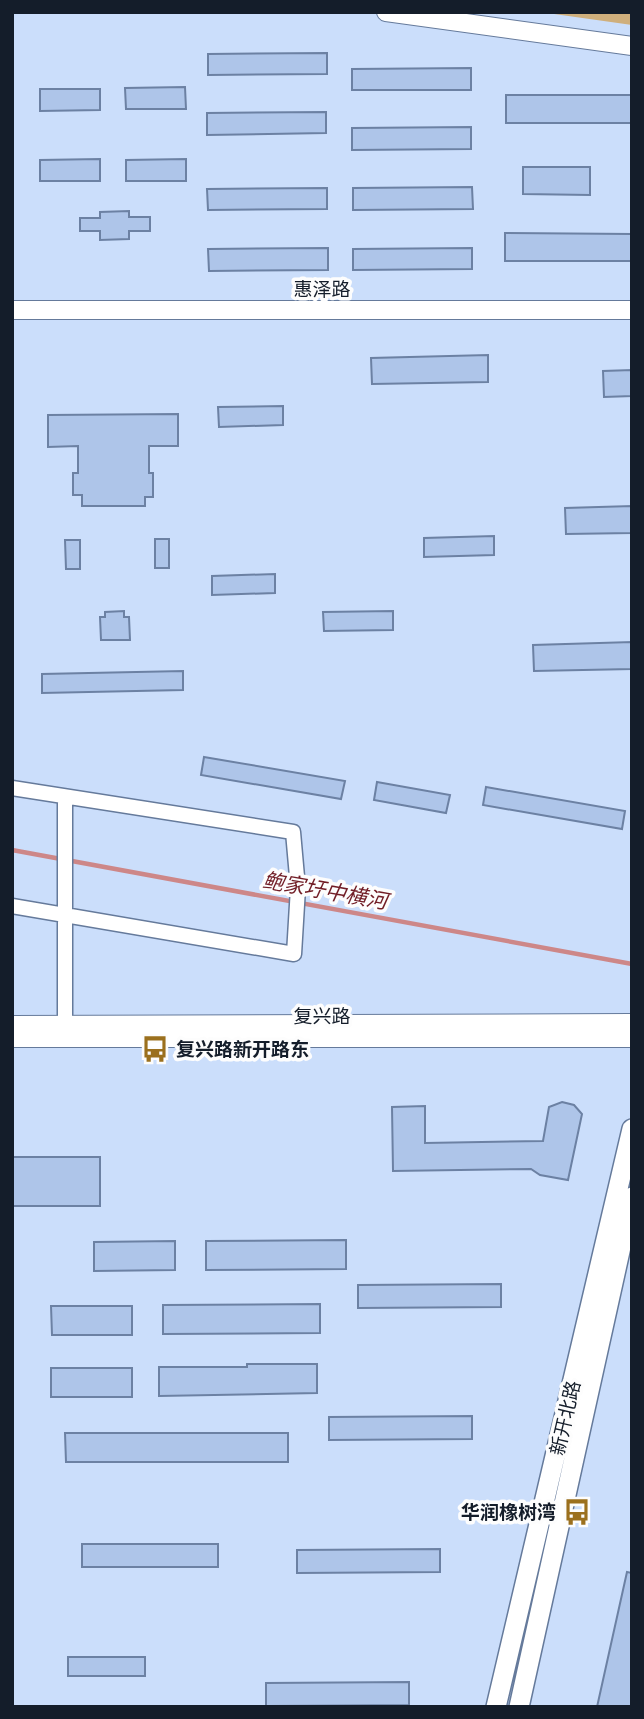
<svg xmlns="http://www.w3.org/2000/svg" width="644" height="1719" font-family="'Alegreya Sans','Noto Sans SC',sans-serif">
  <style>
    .green { fill: #cfaf7c }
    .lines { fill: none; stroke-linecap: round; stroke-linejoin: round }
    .stream { stroke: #cd8788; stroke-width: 4.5 }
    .building { fill: #aec5e9; stroke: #6c81a3; stroke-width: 2 }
    .minor-casing { stroke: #657a9b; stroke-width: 17 }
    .tertiary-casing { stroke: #657a9b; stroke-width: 20 }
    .secondary-casing { stroke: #657a9b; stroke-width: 22 }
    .minor { stroke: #fff; stroke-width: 14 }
    .tertiary { stroke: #fff; stroke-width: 18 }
    .secondary { stroke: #fff; stroke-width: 19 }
    .labels { text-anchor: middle; stroke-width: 7; stroke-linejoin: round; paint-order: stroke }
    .street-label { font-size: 19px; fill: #141d2a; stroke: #fdfdfd }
    .poi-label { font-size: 19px; font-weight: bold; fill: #141d2a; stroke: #fdfdfd; text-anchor: start }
    .water-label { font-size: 21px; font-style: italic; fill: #711d26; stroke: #fdfdfd }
  </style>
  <rect width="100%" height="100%" fill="#cbdefb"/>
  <!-- green -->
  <path class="green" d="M540,12H632V25Z"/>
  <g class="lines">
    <!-- stream -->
    <path class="stream" d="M12,850L632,964"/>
  </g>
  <!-- building -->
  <path class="building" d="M327,53V74L208,75V54Z
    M471,68V90H352V69Z
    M185,87L186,109H126L125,88Z
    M40,89H100V110L40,111Z
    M506,95H632V123H506Z
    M326,112V133L207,135V113Z
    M471,127V149L352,150V128Z
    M100,159V181H40V160Z
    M186,159V181H126V160Z
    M523,167H590V195L523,194Z
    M472,187L473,209L353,210V188Z
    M327,188V209L208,210L207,189Z
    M129,211V217H150V231H129V239L100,240V231H80V218H100V212Z
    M505,233L632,234V261H505Z
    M328,248V270L209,271L208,249Z
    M472,248V269L353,270V249Z
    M488,355V382L372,384L371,358Z
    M632,370V396L604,397L603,371Z
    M283,406V425L219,427L218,407Z
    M178,414V446H149V473H153V497H145V506H82V495H73V473H78V446L48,447V415Z
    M632,506V533L566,534L565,508Z
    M494,536V555L424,557V538Z
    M155,539H169V568H155Z
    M65,540H80V569H66Z
    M275,574V593L212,595V576Z
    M124,611V617H129L130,640H101L100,617H105V612Z
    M393,611V630L324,631L323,612Z
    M632,642V669L534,671L533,645Z
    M183,671V690L42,693V674Z
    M204,757L345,781L341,799L201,775Z
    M377,782L450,795L446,813L374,800Z
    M486,787L625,811L622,829L483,805Z
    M562,1102L574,1105L582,1114L568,1180L540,1175L531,1169L393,1171L392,1107L425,1106V1143L543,1141L549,1107Z
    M12,1157H100V1206H12Z
    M346,1240V1269L206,1270V1241Z
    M175,1241V1270L94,1271V1242Z
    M501,1284V1307L358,1308V1285Z
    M320,1304V1333L163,1334V1305Z
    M51,1306H132V1335H52Z
    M247,1364H317V1393L159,1396V1367H247Z
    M51,1368H132V1397H51Z
    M472,1416V1439L329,1440V1417Z
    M65,1433H288V1462H66Z
    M82,1544H218V1567H82Z
    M440,1549V1572L297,1573V1550Z
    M627,1572L632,1573V1707H597Z
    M68,1657H145V1676H68Z
    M409,1682V1705L266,1706V1683Z"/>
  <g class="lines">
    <defs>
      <path id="minor" d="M12,788L293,832L298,888L294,954L12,906
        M65,797V1033"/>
      <path id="tertiary" d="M386,12L632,46
        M12,310H632
        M12,1025L632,1023
        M12,1038H632"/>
      <path id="secondary" d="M496,1707L632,1129
        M519,1707L632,1197"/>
    </defs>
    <!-- minor casing -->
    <use href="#minor" class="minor-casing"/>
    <!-- tertiary casing -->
    <use href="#tertiary" class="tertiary-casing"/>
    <!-- secondary casing -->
    <use href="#secondary" class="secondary-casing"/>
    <!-- minor -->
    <use href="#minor" class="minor"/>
    <!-- tertiary -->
    <use href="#tertiary" class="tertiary"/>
    <!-- secondary -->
    <use href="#secondary" class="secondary"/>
  </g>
  <!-- icons -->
  <defs>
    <symbol id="bus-bare" viewBox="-9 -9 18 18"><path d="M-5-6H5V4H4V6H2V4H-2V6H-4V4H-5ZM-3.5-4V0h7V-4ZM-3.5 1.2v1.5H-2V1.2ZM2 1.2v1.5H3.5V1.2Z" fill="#9b701e" stroke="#fdfdfd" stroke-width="2.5" paint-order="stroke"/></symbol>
  </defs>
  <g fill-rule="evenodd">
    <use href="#bus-bare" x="136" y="1030" width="38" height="38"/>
    <use href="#bus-bare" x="558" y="1493" width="38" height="38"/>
  </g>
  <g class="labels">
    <!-- street labels -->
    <g class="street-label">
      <text x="322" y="296">惠泽路</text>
      <text x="322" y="1023">复兴路</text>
      <text transform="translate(565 1418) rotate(-77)" y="7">新开北路</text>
    </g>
    <!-- poi labels -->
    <g class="poi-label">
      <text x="176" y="1056">复兴路新开路东</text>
      <text x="556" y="1519" text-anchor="end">华润橡树湾</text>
    </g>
    <!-- water labels -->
    <g class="water-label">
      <text transform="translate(325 891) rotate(10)" y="7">鲍家圩中横河</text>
    </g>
  </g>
  <!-- border -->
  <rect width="644" height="1719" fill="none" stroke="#141d2a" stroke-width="28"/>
</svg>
